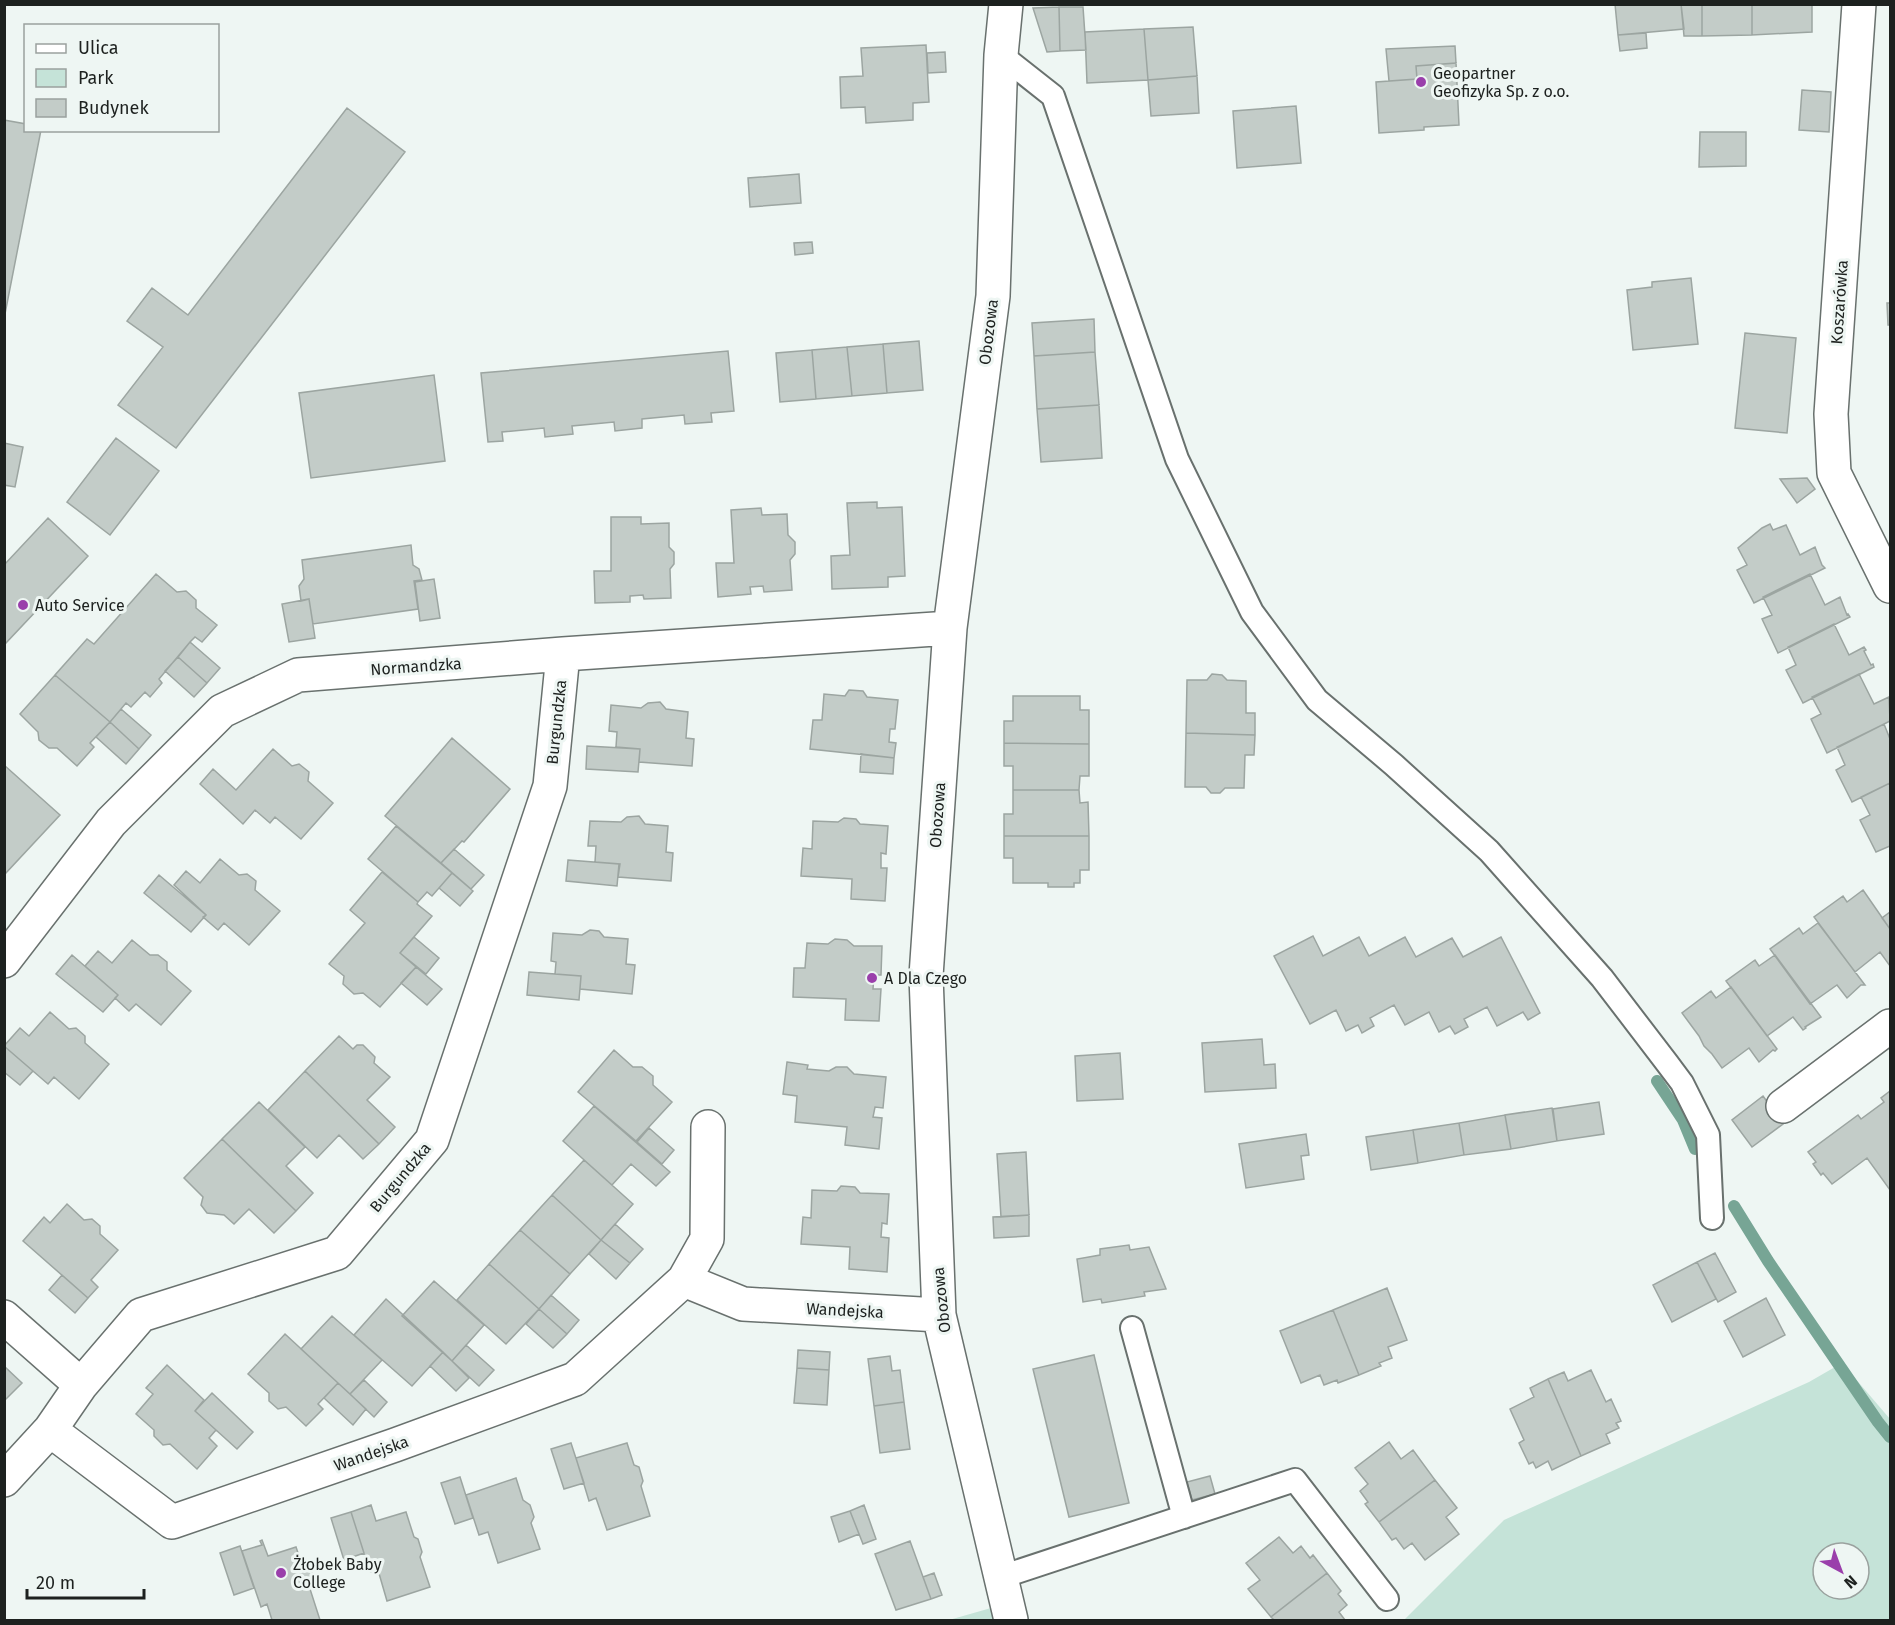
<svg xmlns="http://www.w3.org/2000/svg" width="1895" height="1625" font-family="'Fira Sans',sans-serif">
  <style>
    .green { fill: #c5e3d8; fill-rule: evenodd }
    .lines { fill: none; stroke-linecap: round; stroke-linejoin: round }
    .stream { stroke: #77a595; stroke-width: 12 }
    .building { fill: #c3ccc8; stroke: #9ca5a1; stroke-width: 1.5 }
    .lane-casing { stroke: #69716e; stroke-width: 26 }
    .street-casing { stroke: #69716e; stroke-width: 36 }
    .lane { stroke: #fff; stroke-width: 22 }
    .street { stroke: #fff; stroke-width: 33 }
    .poi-dot { fill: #9a3fab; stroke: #eef6f3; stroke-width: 2 }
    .labels { text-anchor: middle; stroke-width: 6; stroke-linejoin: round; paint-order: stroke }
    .poi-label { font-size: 16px; fill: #1d211f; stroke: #eef6f3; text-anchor: start }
    .street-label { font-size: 16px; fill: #1d211f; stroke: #eef6f3 }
  </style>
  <rect width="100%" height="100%" fill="#eef6f3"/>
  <!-- green -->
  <path class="green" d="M1842,1363L1890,1419V1620H1404L1504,1520L1809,1382ZM1823,1553H1859V1589H1823Z
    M991,1608L995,1620H949Z"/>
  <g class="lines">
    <!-- stream -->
    <path class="stream" d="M1657,1081L1683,1120L1695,1149
      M1734,1206L1768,1261L1878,1422L1890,1437"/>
  </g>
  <!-- building -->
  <path class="building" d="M1615,4H1681L1684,29L1618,35Z
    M1681,4H1702V36H1684Z
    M1702,4H1752V35L1702,36Z
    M1752,4H1812V32L1752,35Z
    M1059,7H1083L1086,50L1060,51Z
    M1059,7L1060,51L1047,52L1033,8Z
    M1193,27L1197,76L1148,80L1144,29Z
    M1144,29L1148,80L1087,83L1085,32Z
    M1646,33L1647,48L1620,51L1618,35Z
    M926,45L929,102L913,103V120L866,123L865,107L841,108L840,77L863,76L861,48Z
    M1455,46L1456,63L1416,66L1417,79L1389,81L1386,49Z
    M945,52L946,72L928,73L927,53Z
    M1456,63L1459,125L1424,127V130L1379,133L1376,82L1417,79L1416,66Z
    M1197,76L1199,113L1151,116L1148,80Z
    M1802,90L1831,92L1829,132L1799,130Z
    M1296,106L1301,163L1237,168L1233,111Z
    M347,108L405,152L176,448L118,405L163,347L127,321L152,288L188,315Z
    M4,120L26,124V130H41L4,319Z
    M1700,132H1746V166L1699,167Z
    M799,174L801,203L750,207L748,178Z
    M812,242L813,253L795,255L794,243Z
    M1691,278L1698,344L1633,350L1627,290L1652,287V282Z
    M1887,303H1890V325H1888Z
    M1094,319L1095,352L1034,356L1032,323Z
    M1745,333L1796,338L1787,433L1735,428Z
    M919,341L923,390L887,393L883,344Z
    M883,344L887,393L852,396L847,347Z
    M847,347L852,396L816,399L812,350Z
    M812,350L816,399L780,402L776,353Z
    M728,351L734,411L711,413L712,422L685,424L684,415L642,419V428L615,431L614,422L572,426L573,434L545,437L544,428L502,432L503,441L488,442L481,373Z
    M1095,352L1099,405L1037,409L1034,356Z
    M434,375L445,461L311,478L299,393Z
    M1099,405L1102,458L1041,462L1037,409Z
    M116,438L159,471L110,535L67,502Z
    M4,443L23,447L15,487L4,485Z
    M1807,478L1815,489L1797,503L1780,479Z
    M877,502V508L902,507L905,576L888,577V587L832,589L831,556L850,555L847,503Z
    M761,508L762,515L787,514L788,535L795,542V554L790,560L792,590L764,592L763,586L750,587L751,594L718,597L716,563H734L731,510Z
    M611,517H641V524L669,523V547L674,552V564L670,569L671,598L644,599L643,595L630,596V602L595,603L594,571H611Z
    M48,518L88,556L4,645V565Z
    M1770,524L1773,530L1786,525L1800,555L1815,547L1822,565L1825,568L1754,603L1737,570L1747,565L1738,548L1762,528Z
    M411,545L413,565L419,569L422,580L414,581L418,609L313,624L309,599L301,601L299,586L304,579L302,560Z
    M156,574L177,592L186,591L196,600V608L217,625L202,642L195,637L190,642L159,679L162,683L150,697L145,692L131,707L126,703L110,722L55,675L87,639L94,644Z
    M1810,574L1825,605L1840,597L1847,615L1848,614L1850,617L1778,653L1762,619L1772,615L1763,597Z
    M434,579L440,618L420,621L415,582Z
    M309,599L315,638L289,642L282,604Z
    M1834,624L1849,655L1864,647L1866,650L1864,651L1871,665L1873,664L1874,667L1803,703L1786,670L1796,665L1788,647Z
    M190,642L220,668L207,683L178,657Z
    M178,657L207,683L194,697L165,671Z
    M1212,674L1222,675L1227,680L1246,681V713H1255V735L1186,733L1187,680H1207Z
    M1859,674L1874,704L1889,697L1890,721L1827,753L1811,719L1821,714L1812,697Z
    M55,675L110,722L90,743L94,747L77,766L57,748H49L39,740L38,732L20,714Z
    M849,690L863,691L867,697L898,700L895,729H890L889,742L896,743L894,758L810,749L813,720H822L824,694L845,696Z
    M1013,696H1080V710H1089V744L1004,743V721H1013Z
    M660,702L666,709L688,712L686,738L694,739L692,766L639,762L640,749L616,747L617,732L609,731L611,705L641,708L648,703Z
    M121,709L151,735L139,749L110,722Z
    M110,722L139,749L126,764L96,737Z
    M1884,724L1890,739V783L1852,802L1836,770L1845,765L1837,747Z
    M1186,733L1255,735L1254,755H1245L1244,788H1225L1220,793H1211L1206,787H1185Z
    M452,738L510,789L464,842L462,841L441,863L385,816Z
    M1004,743L1089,744V776H1080L1079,790H1013V766H1004Z
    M587,746L640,749L638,772L586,769Z
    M273,749L292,766L299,764L309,772L308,781L333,803L301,839L275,817L270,823L255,810L243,824L200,784L213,769L236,790Z
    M861,754L894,758L893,774L860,772Z
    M4,765L60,815L4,875Z
    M1890,783V846L1876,852L1860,820L1870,815L1861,797Z
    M1013,790H1079L1080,803L1088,802L1089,836H1004V814H1013Z
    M639,816L645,824L668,826L666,852L673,853L671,881L618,877L620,864L595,862L596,846H588L590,821L621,822L627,817Z
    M844,818L856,819L860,824L888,826L886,854L881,853V868H887L885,901L851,899L852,879L801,876L803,848L812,849L813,821L838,822Z
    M396,826L452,873L432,896L427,892L418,902L368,859Z
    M1004,836H1089V870H1080V883H1074V887H1048V883H1013V858H1004Z
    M454,849L484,875L471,889L441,863Z
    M220,859L239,875L247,874L256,881L255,890L280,911L249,945L224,923L218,930L203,917L206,915L174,885L186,871L200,883Z
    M568,860L619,864L617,886L566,881Z
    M382,872L418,902L417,904L432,916L400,953L416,967L380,1007L363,993L354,994L343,984L344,976L329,964L365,923L350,910Z
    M452,873L473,891L460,906L439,888Z
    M159,875L206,915L191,932L144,893Z
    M1863,890L1890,929V966L1880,952L1855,972L1814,917L1843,896L1847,902Z
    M1890,912V929L1882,918Z
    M1818,923L1865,985H1861L1847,998L1837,985L1810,1004L1770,949L1799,928L1803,934Z
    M590,930L599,931L604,937L628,939L626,964L635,965L632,994L580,989L581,976L555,974L556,962L551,961L553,933L582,935Z
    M1313,936L1323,956L1359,937L1369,956L1405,937L1416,957L1452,938L1463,957L1501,937L1540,1013L1528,1020L1523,1012L1497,1026L1487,1007L1464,1019L1468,1027L1455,1034L1450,1026L1439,1032L1429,1012L1405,1025L1394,1005L1370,1018L1374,1026L1362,1033L1358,1025L1346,1031L1336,1010L1310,1024L1274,956Z
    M414,937L439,958L426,974L400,953Z
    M835,939L847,940L854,946H882L881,975H874L873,989H881L879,1021L845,1020L846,999L793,997L794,968H805L807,943L828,944Z
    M132,940L150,955H158L167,962V970L191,991L161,1025L136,1004L129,1011L115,998L118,995L85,966L98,951L112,963Z
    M72,955L118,995L103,1012L56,974Z
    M1775,955L1821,1017L1805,1027L1806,1028L1803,1030L1793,1017L1767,1036L1726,981L1755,960L1759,966Z
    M416,967L442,989L427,1005L401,983Z
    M529,972L581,976L579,1000L527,995Z
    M1731,987L1777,1049L1775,1051L1773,1050L1759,1062L1749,1048L1722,1068L1712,1054L1704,1046L1699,1036L1682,1013L1711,991L1716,998Z
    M50,1012L69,1029L76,1028L85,1036V1043L109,1064L79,1099L54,1077L48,1084L4,1046L20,1028L29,1036Z
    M339,1036L353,1049L357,1045H363L375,1057L374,1063L390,1077L367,1100L395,1127L379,1144L305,1071Z
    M1262,1039L1264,1065L1275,1064L1276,1088L1205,1092L1202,1043Z
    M4,1046L33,1071L20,1085L4,1072Z
    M614,1050L633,1067H642L653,1076V1085L672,1102L636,1141L578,1092Z
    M1120,1053L1123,1099L1077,1101L1075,1056Z
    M787,1062L808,1065L807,1069L829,1071L836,1067H847L854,1074L886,1077L883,1108L875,1107L873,1117L882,1118L879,1149L845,1145L847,1127L795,1122L797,1096L783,1094Z
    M305,1071L379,1144L363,1159L339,1135L317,1158L268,1110Z
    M1890,1091V1190L1867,1158L1832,1184L1823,1173L1821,1175L1813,1164L1816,1162L1808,1152L1858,1115L1861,1119L1884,1102L1881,1098Z
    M1763,1096L1783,1124L1752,1147L1732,1120Z
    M259,1102L305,1147L286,1166L313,1193L296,1211L222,1139Z
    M1599,1102L1604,1134L1557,1141L1553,1109Z
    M594,1106L670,1172L656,1186L631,1164L612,1185L563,1141Z
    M1552,1108L1557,1141L1511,1149L1505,1115Z
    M1505,1115L1511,1149L1464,1155L1459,1123Z
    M1459,1123L1464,1155L1418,1163L1413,1130Z
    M649,1128L674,1150L662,1164L637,1142Z
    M1413,1130L1418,1163L1371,1170L1366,1137Z
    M1306,1134L1309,1155L1301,1156L1304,1179L1246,1188L1239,1144Z
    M222,1139L296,1211L274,1233L249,1209L234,1224L224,1215L207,1213L201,1205L203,1197L184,1178Z
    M1026,1152L1029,1215L1001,1217L997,1154Z
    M584,1160L633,1204L601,1240L552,1195Z
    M841,1186L855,1187L860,1193L889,1194L887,1224L882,1223L881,1237L889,1238L887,1272L849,1269L850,1247L801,1244L803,1217L811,1218L812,1190L837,1191Z
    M552,1195L601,1240L570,1274L520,1230Z
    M67,1204L84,1220L92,1219L100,1226V1234L118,1250L91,1280L98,1287L88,1298L23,1241L44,1217L50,1223Z
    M1029,1215V1236L994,1238L993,1217Z
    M615,1224L643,1249L630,1263L601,1240Z
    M520,1230L570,1274L539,1309L489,1264Z
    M601,1240L630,1263L616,1279L589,1254Z
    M1129,1245L1130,1250L1149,1247L1166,1289L1144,1292L1145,1296L1102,1303L1101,1299L1083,1302L1077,1259L1100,1255V1249Z
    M1715,1253L1736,1292L1718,1302L1697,1262Z
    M1697,1262L1716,1299L1672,1322L1653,1285Z
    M489,1264L539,1309L506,1344L457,1300Z
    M62,1275L88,1298L75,1313L49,1290Z
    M434,1281L484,1325L452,1361L402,1316Z
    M1387,1288L1407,1340L1388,1347L1392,1358L1379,1363L1381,1366L1359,1375L1333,1310Z
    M551,1295L579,1320L567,1334L539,1309Z
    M1766,1298L1785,1335L1743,1357L1724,1321Z
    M386,1299L443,1352L412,1386L354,1335Z
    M539,1309L567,1334L553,1348L526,1324Z
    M1333,1310L1359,1375L1338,1383L1337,1380L1324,1385L1320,1375L1301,1383L1280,1331Z
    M332,1316L382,1360L350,1394L301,1349Z
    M285,1334L338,1383L318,1404L323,1409L306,1426L286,1407L278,1409L269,1401V1393L248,1374Z
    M466,1345L494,1370L479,1386L452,1361Z
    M798,1350L830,1352L829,1370L797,1368Z
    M443,1352L469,1378L456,1391L430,1366Z
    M1094,1355L1129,1503L1069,1517L1033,1369Z
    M890,1356L892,1371L900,1370L904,1402L874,1406L868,1359Z
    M167,1365L204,1400L195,1411L216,1430L209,1438L217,1446L197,1469L170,1444L163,1445L154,1436V1430L136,1414L153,1394L146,1388Z
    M4,1366L22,1383L4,1401Z
    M797,1368L829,1370L827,1405L794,1403Z
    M1591,1370L1606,1402L1611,1399L1621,1421L1616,1423L1619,1428L1606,1434L1610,1443L1581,1456L1548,1379L1564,1372L1568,1381Z
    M1548,1379L1581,1456L1552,1470L1548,1461L1536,1468L1533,1462L1529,1464L1519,1443L1524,1440L1510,1409L1534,1397L1530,1388Z
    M364,1380L387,1402L374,1417L350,1394Z
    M338,1383L366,1409L353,1425L324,1398Z
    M212,1393L253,1432L237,1449L195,1411Z
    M904,1402L910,1449L880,1453L874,1406Z
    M1389,1442L1401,1459L1413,1450L1435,1480L1379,1522L1365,1504L1368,1502L1360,1491L1368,1484L1355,1468Z
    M571,1443L584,1483L564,1489L551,1449Z
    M627,1443L634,1465L639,1467L643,1481L641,1486L650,1516L607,1530L596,1498L589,1501L576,1458Z
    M1210,1476L1215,1494L1192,1500L1187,1482Z
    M460,1477L473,1518L455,1524L441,1483Z
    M516,1478L523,1500L530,1505L534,1517L531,1523L540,1549L498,1563L488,1532L479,1535L466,1495Z
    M1435,1480L1457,1508L1446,1517L1459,1534L1425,1560L1412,1543L1404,1549L1396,1538L1392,1540L1379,1522Z
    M371,1505L376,1521L406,1512L414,1537L418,1539L422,1552L420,1557L430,1587L387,1601L378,1570L370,1572L351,1512Z
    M864,1505L876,1539L863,1544L850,1511Z
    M850,1511L859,1534L839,1542L831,1517Z
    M351,1512L364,1553L344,1560L331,1518Z
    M1279,1537L1293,1553L1301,1546L1310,1558L1313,1555L1327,1573L1271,1617L1248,1589L1260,1580L1246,1563Z
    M262,1540L268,1556L296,1547L303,1568L312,1572L315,1583L310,1589L320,1620H272L267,1604L261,1607L242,1551L262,1545L260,1541Z
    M910,1541L931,1599L896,1610L875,1554Z
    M240,1546L254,1588L234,1595L220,1553Z
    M934,1573L942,1595L931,1599L923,1577Z
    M1327,1573L1341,1591L1338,1594L1347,1605L1339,1612L1345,1620H1274L1271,1617Z"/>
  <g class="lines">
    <defs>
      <path id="lane" d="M1001,55L1053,96L1177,459L1252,612L1317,700L1394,765L1489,851L1602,978L1667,1063L1682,1083L1708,1135L1712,1218
        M1132,1328L1184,1517
        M1001,1577L1295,1480L1387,1599"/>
      <path id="street" d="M1006,4L1001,55L993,296L950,628L926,976L939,1315L1011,1620
        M1859,4L1831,414L1834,473L1890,586
        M4,961L111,822L222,711L298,675L563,654L950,628
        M1783,1106L1890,1026
        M684,1280L707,1239L708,1127
        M4,1317L81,1385
        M50,1430L172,1522L395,1445L575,1379L684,1280L743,1304L939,1315
        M4,1480L50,1430L81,1385L141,1315L337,1253L432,1140L550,786L563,654"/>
    </defs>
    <!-- lane casing -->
    <use href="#lane" class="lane-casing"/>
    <!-- street casing -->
    <use href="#street" class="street-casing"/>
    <!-- lane -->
    <use href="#lane" class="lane"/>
    <!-- street -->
    <use href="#street" class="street"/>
  </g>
  <!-- markers -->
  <g class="poi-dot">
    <circle cx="1421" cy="82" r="6"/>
    <circle cx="23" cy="605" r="6"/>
    <circle cx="872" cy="978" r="6"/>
    <circle cx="281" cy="1573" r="6"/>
  </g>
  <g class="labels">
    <!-- poi labels -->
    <g class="poi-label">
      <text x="1433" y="79">Geopartner<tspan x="1433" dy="18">Geofizyka Sp. z o.o.</tspan></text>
      <text x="35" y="611">Auto Service</text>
      <text x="884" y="984">A Dla Czego</text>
      <text x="293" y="1570">Żłobek Baby<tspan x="293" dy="18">College</tspan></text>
    </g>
    <!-- street labels -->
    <g class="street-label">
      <text transform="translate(1839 302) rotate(-86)" y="6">Koszarówka</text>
      <text transform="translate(988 332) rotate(-83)" y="6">Obozowa</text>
      <text transform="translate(416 666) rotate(-4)" y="6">Normandzka</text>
      <text transform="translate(556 722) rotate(-84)" y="6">Burgundzka</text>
      <text transform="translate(937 815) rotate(-86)" y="6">Obozowa</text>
      <text transform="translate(400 1177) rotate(-50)" y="6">Burgundzka</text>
      <text transform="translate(941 1300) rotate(-96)" y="6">Obozowa</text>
      <text transform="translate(845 1310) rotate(3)" y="6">Wandejska</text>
      <text transform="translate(371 1453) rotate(-19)" y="6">Wandejska</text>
    </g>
  </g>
  <!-- border -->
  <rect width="1895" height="1625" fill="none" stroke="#1d211f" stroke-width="12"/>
  <!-- legend -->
  <rect x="24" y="24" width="195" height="108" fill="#eef6f3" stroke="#9aa19e" stroke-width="1.5"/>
  <rect x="36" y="44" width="30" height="9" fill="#ffffff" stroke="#9aa19e" stroke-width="1.5"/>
  <text x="78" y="54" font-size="18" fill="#1d211f">Ulica</text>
  <rect x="36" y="69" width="30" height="18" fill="#c5e3d8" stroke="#9aa19e" stroke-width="1.5"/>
  <text x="78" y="84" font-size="18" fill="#1d211f">Park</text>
  <rect x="36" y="99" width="30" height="18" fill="#c3ccc8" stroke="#9aa19e" stroke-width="1.5"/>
  <text x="78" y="114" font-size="18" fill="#1d211f">Budynek</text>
  <!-- north arrow -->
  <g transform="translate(1841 1571) rotate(139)"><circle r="28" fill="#eef6f3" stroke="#9aa19e" stroke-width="1.5"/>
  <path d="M0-4.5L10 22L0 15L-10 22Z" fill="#9a3fab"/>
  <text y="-9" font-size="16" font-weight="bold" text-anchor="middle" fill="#1d211f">N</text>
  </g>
  <!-- scale -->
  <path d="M27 1589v9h117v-9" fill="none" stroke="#1d211f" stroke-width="3"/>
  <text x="36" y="1589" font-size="18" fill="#1d211f" stroke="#eef6f3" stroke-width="4.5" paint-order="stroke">20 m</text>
</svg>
